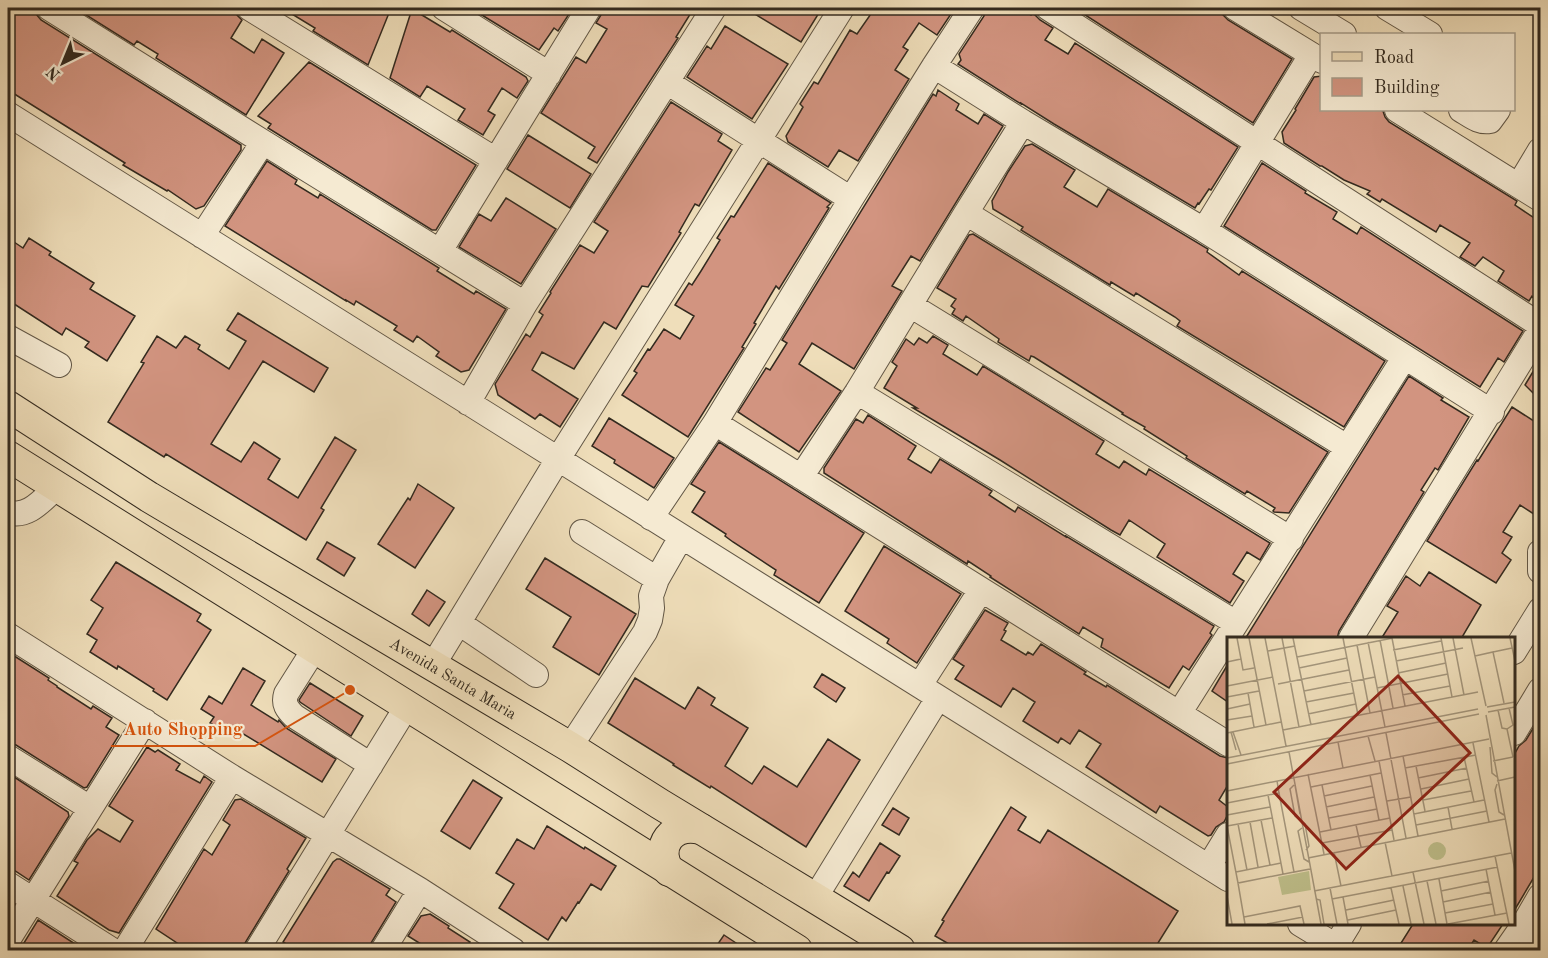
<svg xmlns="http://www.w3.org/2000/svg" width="1548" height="958" font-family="'Old Standard TT',serif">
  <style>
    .building { fill: #d29480; stroke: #332a1f; stroke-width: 1.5 }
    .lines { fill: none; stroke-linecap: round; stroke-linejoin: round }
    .minor-casing { stroke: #625746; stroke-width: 26 }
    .major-casing { stroke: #332a1f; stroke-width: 32 }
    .minor { stroke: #f5ead2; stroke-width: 24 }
    .major { stroke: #efdeba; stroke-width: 30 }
    .labels { text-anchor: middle; stroke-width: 4.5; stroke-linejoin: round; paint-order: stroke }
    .street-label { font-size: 16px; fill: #332a1f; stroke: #f5ead2 }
    .inset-road { fill: none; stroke: #a4967c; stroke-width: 1.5 }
    .view { fill: #8f2418; fill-opacity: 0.15; stroke: #8f2418; stroke-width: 3 }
    .inset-edge { fill: none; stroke: #332a1f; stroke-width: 3 }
    .leader { fill: none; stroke: #d6540e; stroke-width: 2 }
    .callout-dot { fill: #d6540e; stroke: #f5ead2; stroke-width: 2 }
    .callout-label { font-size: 18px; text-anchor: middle; font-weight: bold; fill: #d6540e; stroke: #f5ead2; stroke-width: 4.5; stroke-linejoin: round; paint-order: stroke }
  </style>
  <rect width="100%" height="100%" fill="#efdeba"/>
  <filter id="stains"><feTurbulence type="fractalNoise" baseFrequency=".00333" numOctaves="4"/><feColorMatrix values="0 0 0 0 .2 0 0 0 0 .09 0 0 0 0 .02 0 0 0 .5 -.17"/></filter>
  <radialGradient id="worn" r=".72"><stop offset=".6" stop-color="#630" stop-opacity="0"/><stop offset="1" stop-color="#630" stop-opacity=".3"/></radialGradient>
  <!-- building -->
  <path class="building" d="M8,8H26L36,14L41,20L241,145V150L204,206L196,209L168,190L167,191L123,165L125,163L8,90Z
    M75,8H235L237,15L242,20L231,38L254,53L262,39L284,53L246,115L156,58L158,54L137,41L134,45Z
    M282,8H391L368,65L313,31L315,28Z
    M473,8H573L558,31L554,28L539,50L472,9Z
    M603,8H694L676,37L678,38L597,163L588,158L595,147L541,113L576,57L586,63L607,29L596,23L601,15Z
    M745,8H822L801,42Z
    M875,8H955L937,35L919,23L903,47L908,50L895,70L909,79L858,161L839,150L828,167L788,142L786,136L803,107L800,104L814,82L818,84L850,30L857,34Z
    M986,8H1018L1031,15L1032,12L1040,20L1053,28L1045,40L1068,54L1075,43L1238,147L1211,190L1209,189L1199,204L1198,203L1195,208L1054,124L1021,103V104L958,64L961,60L959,54L984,16Z
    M1081,8H1221L1222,14L1228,20L1292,59L1253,123L1079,11Z
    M412,9L450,32L452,30L526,77L528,81L517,98L502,88L488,111L495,115L483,135L458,120L465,109L427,86L420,97L390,78Z
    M725,26L788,64L752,119L687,77L707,46L711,49Z
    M309,62L476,165L436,230H432L268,128L271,124L258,116Z
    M1322,76V110H1381L1383,111L1385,117L1389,122L1517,201L1515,205L1540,222V302L1532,296L1529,301L1498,281L1504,271L1483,257L1475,266L1460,257L1470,243L1440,225L1436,232L1382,199L1380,202L1367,194L1370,191L1344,180L1322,166H1320L1284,143L1282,132L1296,110L1295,109L1314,77Z
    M938,90L959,104L956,110L978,124L984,114L1003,126L920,261L911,256L892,286L902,291L854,369L812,343L799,364L841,391L799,452L738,412L766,368L770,370L787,343L782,340L933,94L936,96Z
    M671,102L722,134L718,141L732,150L699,206L695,204L679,232L681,233L648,287L642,286L616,329L604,322L574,369L542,352L532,370L578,399L560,427L540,414L535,419L498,395L495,384L526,334L530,337L543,315L539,312L551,293L550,292L580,245L594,253L608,231L594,222Z
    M528,135L591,174L570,208L507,169Z
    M1032,144L1075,170L1064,187L1097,207L1108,189L1208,249L1207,252L1239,275L1242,271L1385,361L1344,427L1177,326L1180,321L1175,317L1136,293L1134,296L1111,282L1110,285L1021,230L1023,227L993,209L992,201L1008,172L1025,146Z
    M267,161L297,180L295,184L318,198L320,194L439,268L437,271L474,294L476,291L506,309L469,370L461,372L436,356L439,352L417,336L413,342L394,330L397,326L356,301L354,305L346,300V301L225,226Z
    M768,163L831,203L827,207L829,208L779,289L776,286L754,323L756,324L742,347L744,348L688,437L622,395L637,373L634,371L648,349L650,350L664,329L680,339L694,316L675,305L689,283L692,285L701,271L720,240L717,238L731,216L734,217Z
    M1262,163L1306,191L1305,193L1337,212L1333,219L1357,234L1361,227L1523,331L1504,362L1498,358L1480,387L1224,226Z
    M506,198L556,229L521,284L459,247L479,214L491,221Z
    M973,234L1328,452L1289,513L1274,512L1273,511L1275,508L1247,491L1245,494L1186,458L1187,456L1144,429L1145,427L1122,414L1123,413L1034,357L1031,356L1029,361L998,342L999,339L966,316L963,321L952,314L955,309L951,306L956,299L937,288L969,235Z
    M8,238L23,248L29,238L51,252L49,255L94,283L90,289L135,316L107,361L85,347L89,342L66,328L62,335L8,300Z
    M238,313L328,368L314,392L263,361L211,444L241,462L254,442L280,459L268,479L298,498L335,437L356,450L321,508L324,510L306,540L166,454L164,457L108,422L144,363L141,362L157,336L176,348L185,336L200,345L198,349L229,369L246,341L227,330Z
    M933,336L948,345L943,354L977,375L983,366L1104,441L1096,454L1119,468L1124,461L1146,475L1149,469L1270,543L1260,560L1247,552L1233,574L1244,581L1230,603L1157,557L1165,544L1129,520L1120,535L1111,530L1000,460L913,408H917L884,388L897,366L892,362L906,339L914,345L919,338L927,343Z
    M1540,360V400L1525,385Z
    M1409,376L1443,398L1441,400L1469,417L1438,470L1435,468L1421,490L1424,492L1339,631L1337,639H1245Z
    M1512,407L1540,425V518L1520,505L1503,532L1512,537L1502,553L1511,560L1496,583L1427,541L1477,460L1478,461Z
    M868,415L916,446L908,459L931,473L940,459L992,491L989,495L1015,512L1018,507L1066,537V536L1214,626L1210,633L1212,635L1189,670L1183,666L1169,688L1101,647L1103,639L1083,627L1079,634L990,577L991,576L968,561L967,564L824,473V468L856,419L863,423Z
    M609,418L674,458L654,488L614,463L615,460L592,446Z
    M719,442L864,533L819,603L774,575L776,570L733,542L725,536L726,534L692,512L705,492L691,484Z
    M418,484L454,508L415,568L378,544L408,498L410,500Z
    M327,542L355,558L344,576L317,559Z
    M884,546L961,594L917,663L887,643L889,639L845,611Z
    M545,558L636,614L599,675L553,647L571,617L526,589Z
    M116,562L201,614L197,621L211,630L167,700L153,691L154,689L118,666L117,669L90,652L97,640L87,634L103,608L91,600Z
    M1429,572L1481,605L1461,639H1381L1398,612L1387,606L1406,576L1420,586Z
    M427,590L445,602L429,626L412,614Z
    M985,610L1008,623L1004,630L1006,631L1001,640L1013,647L1026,655L1028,652L1033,655L1041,644L1086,672L1084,674L1106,687L1107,685L1220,756L1228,758V785L1219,800L1228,807V814L1224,822L1216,827L1211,835L1208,836L1160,806L1156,813L1086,767L1101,744L1079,730L1070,744L1061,738L1058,743L1023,721L1035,702L1013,688L1001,707L955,679L964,666L953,659Z
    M8,652L49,678L48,680L57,686V687L91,709L93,706L112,718L106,727L119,735L87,787L84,788L16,745L8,743Z
    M1228,664V702L1212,691Z
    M243,668L265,681L251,705L278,722L279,720L286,728L336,759L322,782L237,730L233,736L210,723L214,717L201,709L209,696L222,704Z
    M822,674L845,688L836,702L814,687Z
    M635,678L685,709L698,687L715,698L711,705L748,728L725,766L752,784L764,766L797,787L828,739L860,760L806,847L711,786L710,788L673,765L674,764L608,723Z
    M310,683L363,716L351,736L300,702L299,700Z
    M1540,717V867L1514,911V755L1519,746L1526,740Z
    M147,747L155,752L158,750L180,764L176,770L200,783L204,776L212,782L119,933L109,930L57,896L78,863L74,861L87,840L98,829L120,842L133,821L109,806Z
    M8,773L68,812L69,816L29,880L8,866Z
    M473,780L502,798L470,849L441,831Z
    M241,799L306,838L287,869L289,871L245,943L242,951H176L180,945L156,929L204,849L212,855L230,825L223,820L235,800Z
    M1011,807L1026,817L1018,830L1040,843L1048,830L1178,911L1153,951H961L935,936L944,921L942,920Z
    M893,808L909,818L899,835L882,825Z
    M547,826L584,849L585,847L616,866L601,890L591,884L579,903L578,902L566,921L562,917L548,940L499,908L514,884L496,873L517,839L534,849Z
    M880,843L900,856L889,873L887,872L869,901L844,886L853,872L859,877Z
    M337,859H340L390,889L386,895L396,902L371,943L369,951H285L288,945L283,942L333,862Z
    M430,914L449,926L448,928L470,942L464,951H432L408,936L421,916Z
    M38,920L86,951H19Z
    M1413,924H1503L1487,948L1474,940L1467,951H1396Z
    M724,935L748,951H713Z"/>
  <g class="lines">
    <defs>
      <path id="minor" d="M49,8L263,142L525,304
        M249,8L496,160
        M444,8L549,74
        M1048,8L1540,325
        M1235,8L1322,61
        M1301,8L1344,34
        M1387,8L1430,34
        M934,66L1023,122L1204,230L1492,412
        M667,82L851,199
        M1397,110L1540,199
        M1461,110C1471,116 1479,123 1490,121L1498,110
        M8,114L1228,879
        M1519,185L1540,150
        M966,213L1347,447
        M1204,230L1311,55
        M202,236L263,142
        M440,251L589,8
        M910,305L1291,539
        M8,337L59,365
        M857,392L1236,623
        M468,403L525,304L714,8
        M715,423L1228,744
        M801,477L857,392L966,213L1023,122
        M8,512C28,519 43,499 57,487
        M651,518L715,423L851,199L934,66L972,8
        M582,532L657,579
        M1540,552V571
        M459,623L536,675
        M8,635L232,777L420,890L513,950
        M1351,638L1540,330
        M315,648L286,694C283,704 287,709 294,716L371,765
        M1514,652L1540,610
        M433,665L558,459L842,8
        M920,685L981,590
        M1180,712L1404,358
        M1514,733L1540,690
        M570,747L645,632L650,620L652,608L651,596L657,579L681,537
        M8,757L90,808
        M1209,866L1228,835
        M8,884L112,950
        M815,898L938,698
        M1300,924L1343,950
        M1522,927L1540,896
        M8,940L145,721
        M125,950L232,777
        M257,950L407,706
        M383,950L420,890
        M1333,950L1349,924
        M1506,950L1522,927L1540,938"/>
      <g id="major">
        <path id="s1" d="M8,406L149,497L570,747L660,804L815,898L900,950"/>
        <path d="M8,456C272,619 533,787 797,950"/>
        <path d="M669,871C654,846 672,822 701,829"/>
      </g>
    </defs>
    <!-- minor casing -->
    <use href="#minor" class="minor-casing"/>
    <!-- major casing -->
    <use href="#major" class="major-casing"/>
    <!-- minor -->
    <use href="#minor" class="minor"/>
    <!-- major -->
    <use href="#major" class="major"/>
  </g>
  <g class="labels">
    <!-- street labels -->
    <g class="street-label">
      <text dy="6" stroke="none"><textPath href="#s1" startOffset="522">Avenida Santa Maria</textPath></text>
    </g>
  </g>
  <!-- overview -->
  <g transform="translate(1227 637)">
    <rect width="288" height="288" fill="#efdeba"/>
    <path d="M201 214a9 9 0 1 1 18 0a9 9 0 1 1-18 0ZM82,234L84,253L55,258L51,240Z" fill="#bfc08c"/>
    <path class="inset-road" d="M10,1L14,22M22,1L39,88M38,1L59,109M55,1L72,90M66,1L84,88M116,1L131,78M165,1L178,69M214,1L225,60M226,1L237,58M244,1L259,69M283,1L288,24M153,3L166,71M141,5L158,90M130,8L143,76M166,13L214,4M41,14L68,9M266,15L285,11M248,19L266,15L277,66M70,20L166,1M169,24L236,11M0,25L14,22L16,33L27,31M72,31L120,21M171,36L219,26M51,47L122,33M0,49L46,40M150,51L221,37M77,54L148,40M21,56L27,90M175,58L223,49M0,60L32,54M79,65L127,56M260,70L288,65M0,72L23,67M271,73L275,91L280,92L286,88L282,71M261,75L288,70M81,77L129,67M259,78L288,234M0,83L25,79M280,92L286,120M56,93L251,55M4,95L9,113M6,95L14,118M0,96L54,85M159,96L179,201M141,99L148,124M111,105L116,131M246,106L262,185M263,110L265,136L270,140M62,115L94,287M176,119L191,199M237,120L247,165M0,121L251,72M152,124L167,203M266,124L286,120M0,127L252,77M189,129L198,174M178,131L249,118M81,137L97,217M143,138L152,183M191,141L240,131M270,144L288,140M270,147L268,153L272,175L277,178M67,148L63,152L68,179L78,187L82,209L79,213M68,148L73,177M95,148L104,193M84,150L154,136M194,152L242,142M0,154L262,102M52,156L67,235L83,232M41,158L56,237M97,159L145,149M196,163L244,154M160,164L184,160M0,166L52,156L50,144M99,170L147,160M221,170L225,192M187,177L257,163M0,178L43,170M102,181L150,172M34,183L43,228M23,185L31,230M11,187L20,233M129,188L134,210M189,188L260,174M0,189L11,246L67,235M0,189L45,181M75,191L71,194L77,222L82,225M93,195L163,181M158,205L165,239M95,206L165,193M107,215L114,249M268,219L282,287M81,221L278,182M259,232L268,278M9,235L54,226M186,235L197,287M212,242L220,287M200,244L209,287M11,246L18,287M176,249L184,287M103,251L110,287M164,251L172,287M87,254L284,216M214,254L262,244M0,259L5,287M116,260L121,287M89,262L93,263L97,287M105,262L271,230M216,265L264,255M119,273L167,263M218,276L266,267M17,280L73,269L77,287M121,283L169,273M40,287L76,280M221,287L280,276"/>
    <path class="view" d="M171,39L243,116L119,232L47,155Z"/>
    <rect width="288" height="288" class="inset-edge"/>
  </g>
  <!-- callouts -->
  <path class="leader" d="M350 690L255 746H111"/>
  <circle class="callout-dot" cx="350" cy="690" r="6"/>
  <g class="callout-label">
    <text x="183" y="735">Auto Shopping</text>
  </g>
  <!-- margin -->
  <rect width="1548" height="958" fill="none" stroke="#efdeba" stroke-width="30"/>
  <rect x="9" y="9" width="1530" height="940" fill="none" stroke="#332a1f" stroke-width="3"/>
  <rect x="15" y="15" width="1518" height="928" fill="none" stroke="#332a1f" stroke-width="1.5"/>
  <!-- legend -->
  <rect x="1320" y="33" width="195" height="78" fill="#f5ead2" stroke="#a79d8a" stroke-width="1.5"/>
  <rect x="1332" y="52" width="30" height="9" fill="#efdeba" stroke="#a79d8a" stroke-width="1.5"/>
  <text x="1374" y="63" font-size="18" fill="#332a1f">Road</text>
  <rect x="1332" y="78" width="30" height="18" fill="#d29480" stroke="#a79d8a" stroke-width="1.5"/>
  <text x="1374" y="93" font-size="18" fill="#332a1f">Building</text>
  <!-- north arrow -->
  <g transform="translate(63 63) rotate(223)" stroke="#f5ead2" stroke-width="4.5" paint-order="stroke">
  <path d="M0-4.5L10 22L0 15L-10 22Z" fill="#332a1f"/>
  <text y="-9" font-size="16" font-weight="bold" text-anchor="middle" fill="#332a1f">N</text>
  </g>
  <rect width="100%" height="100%" filter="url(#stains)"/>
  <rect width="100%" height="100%" fill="url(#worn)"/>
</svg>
